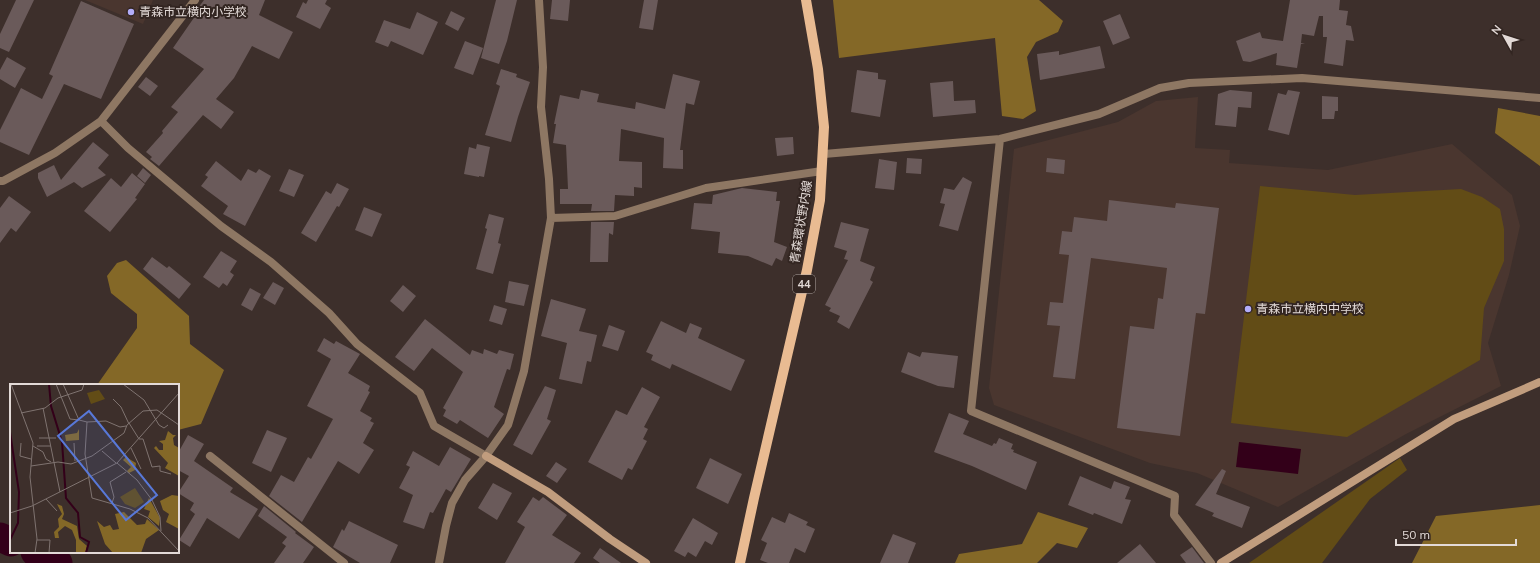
<svg xmlns="http://www.w3.org/2000/svg" width="1540" height="563" font-family="Mulish,'Noto Sans JP',sans-serif">
  <style>
    .built { fill: #4a362f }
    .green { fill: #624c16 }
    .forest { fill: #846827 }
    .water { fill: #330019 }
    .lines { fill: none; stroke-linecap: round; stroke-linejoin: round }
    .river { stroke: #330019; stroke-width: 29 }
    .building { fill: #6a5a5a }
    .street { stroke: #8e7763; stroke-width: 8 }
    .secondary { stroke: #c19d7e; stroke-width: 8 }
    .primary { stroke: #e9bb92; stroke-width: 10 }
    .poi-dot { fill: #b3adf9; stroke: #322521; stroke-width: 1.5 }
    .labels { text-anchor: middle; stroke-width: 4; stroke-linejoin: round; paint-order: stroke }
    .shield { fill: #322521; stroke: #aea4a0; stroke-width: 1 }
    .shield-label { font-size: 11px; font-weight: bold; fill: #e3dad7 }
    .poi-label { font-size: 12px; fill: #e3dad7; stroke: #322521; text-anchor: start }
    .street-label { font-size: 12px; fill: #e3dad7; stroke: #322521 }
    .inset-river { fill: none; stroke: #330019; stroke-width: 2 }
    .inset-road { fill: none; stroke: #7f7370; stroke-width: 1 }
    .view { fill: #5878d8; fill-opacity: 0.15; stroke: #5878d8; stroke-width: 2 }
    .inset-edge { fill: none; stroke: #e3dad7; stroke-width: 2 }
  </style>
  <rect width="100%" height="100%" fill="#3d2f2b"/>
  <!-- built -->
  <path class="built" d="M85,0H153L143,24Z
    M1198,97L1195,148L1230,150L1229,163L1328,170L1452,144L1512,195L1520,226L1509,275L1488,343L1501,386L1406,434L1278,507L1197,473L1150,463L994,405L989,388L1014,149L1118,122L1156,101Z"/>
  <!-- green -->
  <path class="green" d="M1260,186L1355,195L1461,189L1482,197L1500,209L1504,229V261L1484,308L1480,360L1347,437L1231,423Z
    M1400,458L1407,470L1370,499L1322,563H1249Z"/>
  <!-- forest -->
  <path class="forest" d="M833,0H1039L1063,21L1058,32L1036,42L1027,57L1036,111L1023,119L1002,116L995,38L839,58Z
    M1498,108L1540,116V166L1495,133Z
    M126,260L189,316L190,344L224,370L201,424L178,430V385H97L137,328V314L111,293L107,276L117,263Z
    M1540,505V563H1412L1436,516Z
    M1038,512L1088,528L1077,548L1057,543L1037,563H955L959,554L1022,544Z"/>
  <!-- water -->
  <path class="water" d="M1239,442L1301,449L1298,474L1236,467Z"/>
  <g class="lines">
    <!-- river -->
    <path class="river" d="M0,537L11,542
      M35,552L58,563"/>
  </g>
  <!-- building -->
  <path class="building" d="M16,0H34L9,52L0,48V34Z
    M204,0H265L259,15L293,32L279,59L252,46L234,78L216,99L234,112L221,129L203,115L159,166L150,159L152,157L146,152L163,133L162,131L178,112L171,107L204,69L173,48L200,9L198,8Z
    M308,0H327L325,4L331,8L320,29L296,17L303,2L306,4Z
    M496,0H517L507,41L499,64L481,58Z
    M552,0H570L568,21L550,19Z
    M644,0H658L653,30L639,28Z
    M1290,0H1340L1339,10L1348,11L1346,25L1351,26L1354,41L1346,40L1343,66L1324,63L1327,37H1323V16H1319L1314,36L1302,34L1301,43H1305L1301,44L1297,68L1276,65L1277,53L1250,62L1243,61L1236,41L1260,32L1262,38L1283,41Z
    M81,1L134,24L101,99L64,84L29,155L0,142V130L21,88L42,99L53,76L49,74Z
    M451,11L465,18L458,31L445,24Z
    M417,12L438,22L423,55L391,41L388,47L375,42L384,20L410,29Z
    M1120,14L1130,38L1113,45L1103,21Z
    M465,41L483,48L473,75L454,68Z
    M1100,46L1105,68L1040,80L1037,54L1059,51V55Z
    M7,57L26,68L15,88L0,79V70Z
    M501,69L517,74L516,77L530,82L518,117L511,142L485,135L500,86L496,84Z
    M857,70L878,73V79L886,80L880,117L851,112Z
    M673,74L700,81L694,105L686,103L680,150H683V169L663,168L664,138L621,129L619,161L642,162V188L634,187V196L615,195L614,211H591L592,204H560V189H568L566,145L553,143L556,124H554L560,95L579,99L581,90L599,94L597,102L635,109L636,102L665,109Z
    M146,77L158,86L150,96L138,87Z
    M953,81L954,101L975,100L976,113L933,117L930,83Z
    M1230,90L1252,92L1251,108L1238,107L1236,127L1215,125L1218,94Z
    M1288,90L1300,92L1289,135L1268,130L1278,93L1286,95Z
    M1322,96L1338,97V111H1335L1334,119H1322Z
    M793,137L794,154L777,156L775,138Z
    M93,142L109,155L98,168L106,175L82,188L74,182L47,197L38,178V173L54,165L61,180Z
    M477,144L490,147L484,177L479,176V177L464,174L469,147L476,149Z
    M907,158L922,159L921,174L906,173Z
    M1047,158L1065,160L1064,174L1046,172Z
    M879,159L897,162L894,190L875,188Z
    M216,161L241,181L248,169L256,173L259,169L271,176L245,226L223,214L228,206L201,186L208,177L205,175Z
    M143,168L151,175L145,183L137,176Z
    M289,169L304,175L294,197L279,191Z
    M132,173L145,184L135,198L137,199L110,232L84,211L111,178L121,187Z
    M963,177L972,182L958,231L939,226L945,204L940,203L944,188L954,190Z
    M337,183L349,189L339,207L337,206L316,242L301,233L326,191L331,194Z
    M742,188L777,192L776,201H780L774,242L787,247L782,261L776,258L772,266L748,256L718,253L720,232L691,229L694,203L712,204L713,195Z
    M9,196L31,212L16,232L11,228L0,243V208Z
    M1109,200L1175,208L1176,203L1219,208L1205,314L1196,313L1180,436L1117,428L1130,326L1154,329L1158,298L1163,299L1167,268L1091,258L1075,379L1053,377L1060,326L1047,325L1050,302L1063,303L1069,255L1059,254L1062,231L1072,232L1074,217L1107,221Z
    M364,207L382,214L372,237L355,230Z
    M489,214L504,218L498,243L501,244L493,274L476,269L487,229L485,228Z
    M591,222H614L613,235L609,233L608,262H590Z
    M841,222L869,229L860,261L875,267L870,280L873,282L849,329L837,322L840,316L829,311L831,308L825,305L848,260L844,259L847,251L834,247Z
    M221,251L237,261L230,272L234,275L227,286L223,283L219,288L203,277Z
    M152,257L167,268L169,266L191,284L179,299L143,269Z
    M509,281L529,285L524,306L505,302Z
    M273,282L284,288L275,305L263,298Z
    M403,285L416,296L403,312L390,301Z
    M250,288L261,294L252,311L241,305Z
    M551,299L586,309L579,331L597,335L591,362L587,361L582,384L559,379L567,343L541,336Z
    M494,305L507,309L502,325L489,321Z
    M425,319L470,355L472,350L483,354L484,349L497,354L499,350L514,354L510,370L507,369L494,407L504,414L488,438L460,420L457,424L443,416L446,410L443,408L463,372L432,348L414,371L395,357Z
    M661,321L686,333L690,323L702,328L698,338L745,360L731,391L672,364L670,369L651,360L653,355L646,352Z
    M609,325L625,331L618,351L602,346Z
    M324,338L334,344L336,341L360,354L348,373L370,386L368,391L370,392L360,411L372,418L370,421L374,423L363,443L374,450L359,474L338,461L302,522L269,496L281,475L294,482L308,457L311,459L333,419L307,406L331,359L317,351Z
    M908,352L920,357L922,352L958,356L954,388L938,386L901,372Z
    M545,386L556,390L547,419L551,421L532,455L513,445Z
    M642,387L660,397L644,427L648,429L643,439L647,441L632,470L628,468L622,480L588,462L616,410L627,415Z
    M949,413L969,421L963,434L992,446L994,443L996,444L999,438L1013,444L1011,449L1014,450L1013,452L1037,462L1026,490L972,466L934,452Z
    M267,430L287,438L271,472L252,463Z
    M188,435L204,444L194,461L233,488L230,492L258,509L239,539L207,518L190,547L179,540L195,514L190,510L194,503L178,493L189,476L178,470V453Z
    M450,447L471,459L451,492L446,489L433,513L430,512L424,529L403,522L413,495L399,488L410,467L406,465L413,451L439,466Z
    M710,458L742,474L728,504L696,488Z
    M556,462L567,469L557,483L546,476Z
    M1222,469L1226,471L1216,494L1250,507L1242,528L1212,516L1214,513L1195,505Z
    M1080,476L1111,489L1114,481L1130,487L1125,499L1131,500L1122,524L1094,513L1093,515L1068,505Z
    M493,483L512,493L497,520L478,508Z
    M533,497L539,501L543,497L567,515L552,535L581,553L574,563H505L525,527L517,522Z
    M264,506L296,532L295,533L314,547L303,563H274L286,546L282,543L287,537L258,516Z
    M789,513L808,522L806,525L815,529L805,553L795,548L789,563H768L760,560L767,543L761,540L772,517L785,523Z
    M693,518L718,533L712,545L705,541L696,557L688,552L685,557L674,551Z
    M349,521L398,545L390,563H360L333,547L342,529L344,531Z
    M893,534L916,543L908,563H880Z
    M1140,544L1156,563H1117Z
    M1192,547L1204,563H1186L1180,555Z
    M600,548L621,563H600L593,558Z"/>
  <g class="lines">
    <!-- street -->
    <path class="street" d="M101,121L128,148L221,226L271,262L329,313L357,344L420,393L434,426L486,456
      M1000,139L971,411L1175,496L1174,515L1211,563
      M824,154L1000,139L1099,114L1160,88L1189,83L1302,78L1540,98
      M0,181H3L55,153L101,121L195,0
      M551,218L615,216L706,188L822,171
      M210,456L344,563
      M439,563L446,526L452,503L465,480L486,456L508,425L524,371L551,218L549,179L541,107L543,67L539,0"/>
    <!-- secondary -->
    <path class="secondary" d="M486,456L548,492L610,539L646,563
      M1221,563L1454,419L1540,382"/>
    <!-- primary -->
    <path class="primary" d="M740,563L754,498L807,270L820,200L824,127L818,69L806,0"/>
  </g>
  <!-- markers -->
  <g class="poi-dot">
    <circle cx="131" cy="12" r="4"/>
    <circle cx="1248" cy="309" r="4"/>
  </g>
  <g class="labels">
    <!-- shield labels -->
    <rect class="shield" x="793" y="275" width="22" height="18" rx="3"/>
    <g class="shield-label">
      <text x="804" y="288">44</text>
    </g>
    <!-- poi labels -->
    <g class="poi-label">
      <text x="139" y="16">青森市立横内小学校</text>
      <text x="1256" y="313">青森市立横内中学校</text>
    </g>
    <!-- street labels -->
    <g class="street-label">
      <text transform="translate(801 222) rotate(-81)" y="4">青森環状野内線</text>
    </g>
  </g>
  <!-- overview -->
  <g transform="translate(10 384)">
    <rect width="169" height="169" fill="#3d2f2b"/>
    <path d="M89,6L95,15L81,20L77,9ZM125,104L134,118L125,124L115,120L110,113Z" fill="#624c16"/>
    <path d="M69,45V56L56,57L55,51L67,49ZM158,47L163,51H166L163,54L164,61L169,64V92L155,84L158,79L144,64L146,62L149,66H153V60L149,57L155,56ZM116,73L126,79L125,86L119,89L117,87L121,83L113,76ZM162,111L169,112V145L156,138L159,130L153,126L150,117ZM139,114L150,134L149,142L138,133L140,127L134,125ZM47,120L52,122L54,130L52,135L67,142L69,155L77,162L75,169H66V156L62,146L55,142L48,148L49,154H45L44,148L49,143L48,135L52,130ZM114,128L127,141L135,140L137,135L149,146L136,155L131,169H103L95,160L87,137L94,143L100,141L103,146L109,145L105,130Z" fill="#846827"/>
    <path class="inset-river" d="M39,0L41,22L52,58L56,114L68,129L70,153L79,158L76,169M0,48L9,108L8,139L0,156"/>
    <path class="inset-road" d="M1,0L23,59L20,93L27,155L25,169M46,0L60,35L69,36M53,0L58,11M113,0L134,16L149,41L154,44L158,41M58,11L69,36L77,38L96,37L110,43L116,42M103,15L111,23L119,40M33,24L50,108M11,29L35,24L48,14L72,6L74,0M77,38L75,70L82,114L120,125L138,134L169,167M119,39L129,55H133L142,83L150,82V87L161,90M29,54H46M11,59L10,72L21,75M64,59L65,77M23,62L33,68L36,75L41,78M27,62H41M121,64L131,85M92,67L106,79M107,79L127,96L142,116L150,133L151,147M21,82L48,78L61,80L82,72L114,49L117,41L133,27L147,26L169,41M36,115L47,127M102,119L104,113L100,98L116,88M0,129L22,122L107,79L169,9M27,156H40L39,169"/>
    <path class="view" d="M79,27L147,111L116,136L48,52Z"/>
    <rect width="169" height="169" class="inset-edge"/>
  </g>
  <!-- north arrow -->
  <g transform="translate(1504 36) rotate(309)" stroke="#322521" stroke-width="3" paint-order="stroke">
  <path d="M0-3L7 15L0 10L-7 15Z" fill="#e3dad7"/>
  <text y="-6" font-size="11" font-weight="bold" text-anchor="middle" fill="#e3dad7">N</text>
  </g>
  <!-- scale -->
  <path d="M1396 539v6h120v-6" fill="none" stroke="#e3dad7" stroke-width="2"/>
  <text x="1402" y="539" font-size="12" fill="#e3dad7" stroke="#322521" stroke-width="3" paint-order="stroke">50 m</text>
</svg>
